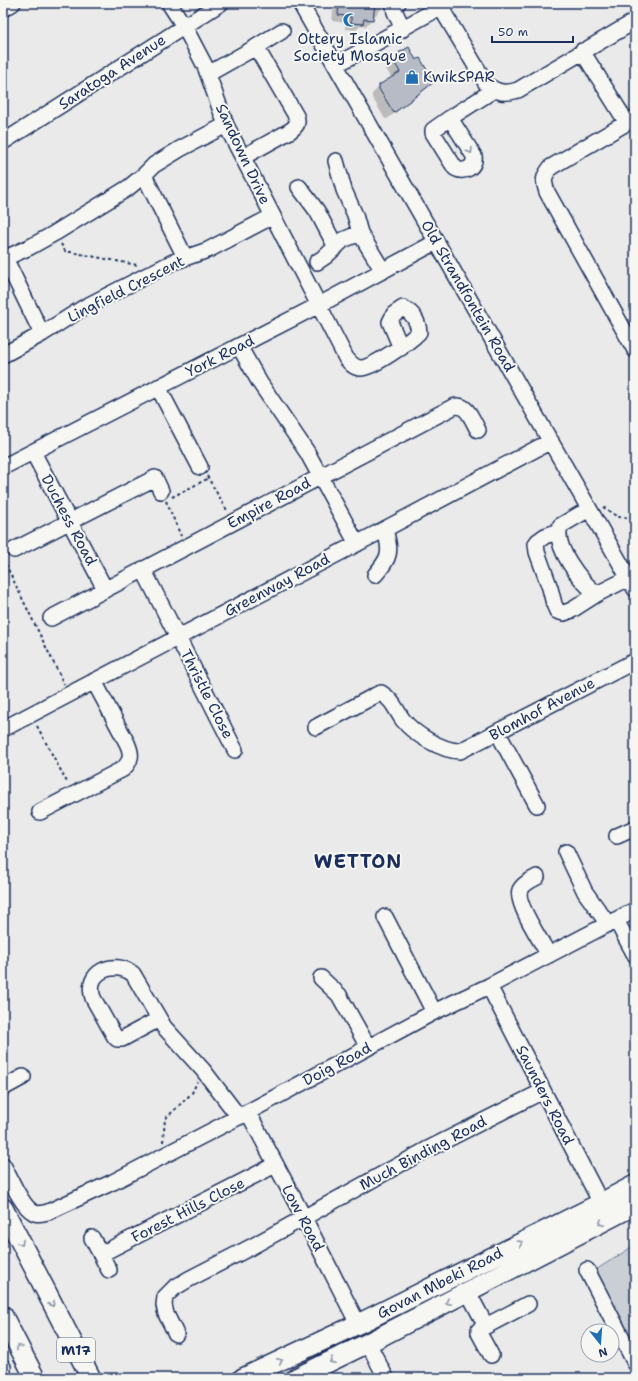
<svg xmlns="http://www.w3.org/2000/svg" width="638" height="1381" font-family="'Shantell Sans',sans-serif">
  <style>
    .green { fill: #caced5; stroke: #727e9a }
    .shadow { fill: #0003 }
    .building { fill: #b6bbc6; stroke: #1b2f5e }
    .lines { fill: none; stroke-linecap: round; stroke-linejoin: round }
    .minor-casing { stroke: #1b2f5e; stroke-width: 18 }
    .major-casing { stroke: #1b2f5e; stroke-width: 22 }
    .path { stroke: #1b2f5e; stroke-width: 2; stroke-dasharray: 3 3; stroke-linecap: butt }
    .minor { stroke: #f6f6f2; stroke-width: 15 }
    .major { stroke: #f6f6f2; stroke-width: 19 }
    .oneway { stroke: #8892a8 }
    .labels { text-anchor: middle; stroke-width: 4; stroke-linejoin: round; paint-order: stroke }
    .shield { fill: #f6f6f2; stroke: #5d6b8a; stroke-width: 1 }
    .shield-label { font-size: 14px; font-weight: bold; fill: #1b2f5e }
    .poi-label { font-size: 15px; fill: #1b2f5e; stroke: #f6f6f2 }
    .street-label { font-size: 15px; fill: #1b2f5e; stroke: #f6f6f2 }
    .district-label { font-size: 19px; font-weight: bold; letter-spacing: 1px; fill: #1b2f5e; stroke: #f6f6f2 }
  </style>
  <rect width="100%" height="100%" fill="#e9eae9"/>
  <filter id="ink" filterUnits="userSpaceOnUse"><feTurbulence type="fractalNoise" baseFrequency=".025" numOctaves="2"/><feDisplacementMap in="SourceGraphic" scale="8" xChannelSelector="R" yChannelSelector="G"/><feConvolveMatrix kernelMatrix="1 2 1 2 8 2 1 2 1" color-interpolation-filters="sRGB"/></filter>
  <g filter="url(#ink)">
    <!-- green -->
    <path class="green" d="M635,1245V1373L583,1278Z"/>
    <!-- shadow -->
    <path class="shadow" d="M334,3H382L381,9L375,16L373,15L372,19L366,26L361,25L356,30L345,29L346,23L332,21Z
      M409,48L416,61L432,82L425,90L387,119H385L372,97V94L380,86L392,79L384,65L391,58Z"/>
    <!-- building -->
    <path class="building" d="M339,3H375L373,20L364,19L363,24L351,23V17L338,15Z
      M409,47L416,60L420,58L434,82L394,113L379,89V85L400,72L391,57Z"/>
    <g class="lines">
      <defs>
        <path id="minor" d="M169,3L184,26L205,66L226,125L346,358C350,363 354,368 361,368C372,368 411,341 419,332C418,321 413,313 403,308L394,314L390,322L401,348
          M300,3L635,589
          M398,3L394,6L395,12L403,29
          M438,3L487,85C498,93 505,94 518,90L635,21
          M3,9L13,3
          M256,47L282,31
          M582,51L627,123
          M336,65L448,3
          M208,74L256,47L296,116C299,124 296,126 290,131L243,157
          M450,118L474,156C476,167 464,174 455,168L433,133V130L450,118L494,90
          M635,118L551,167C543,177 543,180 547,192L635,350
          M3,142L221,3
          M336,161L344,190L355,215L360,233
          M144,175L185,257
          M299,187L317,211L336,247
          M5,258L42,334
          M3,259L30,247L55,233L128,188L144,175L154,165L180,149L226,125
          M317,262L326,256L343,240L360,233L383,271
          M239,346L260,383L307,452L357,544
          M3,355L42,334L83,308L173,262L208,250L273,216
          M158,387L200,467
          M33,452L105,589
          M3,467L319,305L436,242
          M589,509L560,526C553,547 581,582 597,594
          M559,531L545,536L538,541L536,544L537,552L550,588L554,604L557,611L564,613L572,610L597,594L629,578
          M14,550L155,478L161,491
          M143,569L235,750
          M375,575C391,556 391,553 385,529
          M51,618L453,407C467,402 472,420 478,430
          M316,727L376,695L381,693C394,701 395,709 403,720C414,734 442,751 460,751L635,661
          M3,729L385,529L551,441
          M498,733L537,805
          M40,812L123,769C132,760 132,754 127,743L94,681
          M617,836L635,828
          M566,852L585,892L608,924
          M537,877C531,880 523,884 520,890C515,902 542,943 549,955
          M385,917L434,1012
          M616,920L635,955
          M321,978L339,995L368,1047
          M489,986L601,1203
          M159,1019L122,1039H117L115,1037L93,998C84,972 114,959 133,974L164,1027L203,1070L239,1117
          M3,1088L23,1077
          M248,1112L304,1218L358,1324
          M3,1165C9,1176 22,1207 33,1212C37,1215 43,1213 48,1212L113,1182L248,1112L434,1012L489,986L635,910
          M92,1238L109,1270
          M101,1254L275,1165
          M587,1270L635,1363
          M468,1292L486,1326L528,1304
          M486,1326L479,1330V1333L491,1355
          M176,1334L166,1314L164,1305L165,1297L174,1288L189,1279L251,1247L426,1150L543,1091
          M368,1343L386,1378
          M3,1367V1373"/>
        <path id="major" d="M3,1208L91,1378
          M3,1316L35,1378
          M243,1378L358,1324L601,1203L635,1185
          M296,1378L368,1343L635,1205"/>
      </defs>
      <!-- minor casing -->
      <use href="#minor" class="minor-casing"/>
      <!-- major casing -->
      <use href="#major" class="major-casing"/>
      <!-- path -->
      <path class="path" d="M61,244L65,251L137,265
        M207,476L228,512
        M172,497L209,478
        M166,501L181,536
        M603,507L618,517L635,518
        M3,559L64,684
        M37,726L68,784
        M163,1142L165,1119L192,1093L197,1082"/>
      <!-- minor -->
      <use href="#minor" class="minor"/>
      <!-- major -->
      <use href="#major" class="major"/>
    </g>
    <!-- one-way arrows -->
    <defs><path id="oneway-chevron" d="M-2-3.5L2.5 0L-2 3.5" fill="none" stroke-width="1.6" stroke-linecap="round" stroke-linejoin="round"/></defs>
    <g class="oneway">
      <use href="#oneway-chevron" transform="translate(470 151) rotate(59)"/>
      <use href="#oneway-chevron" transform="translate(601 1223) rotate(153)"/>
      <use href="#oneway-chevron" transform="translate(21 1243) rotate(62)"/>
      <use href="#oneway-chevron" transform="translate(520 1243) rotate(-27)"/>
      <use href="#oneway-chevron" transform="translate(448 1302) rotate(153)"/>
      <use href="#oneway-chevron" transform="translate(52 1304) rotate(63)"/>
      <use href="#oneway-chevron" transform="translate(19 1347) rotate(-117)"/>
      <use href="#oneway-chevron" transform="translate(280 1361) rotate(-25)"/>
      <use href="#oneway-chevron" transform="translate(332 1361) rotate(154)"/>
    </g>
  </g>
  <!-- icons -->
  <defs>
    <symbol id="mosque-bare" viewBox="-9 -9 18 18"><path d="M3.5-4.9A6 6 0 1 0 3.5 4.9A5 5 0 1 1 3.5-4.9Z" fill="#1f6fb2" stroke="#f6f6f2" stroke-width="2.5" paint-order="stroke"/></symbol>
    <symbol id="shop-bare" viewBox="-9 -9 18 18"><path d="M-5-2.5h2.3a2.7 3.5 0 0 1 5.4 0H5L5.5 6h-11ZM-1.5-2.5h3a1.5 2.3 0 0 0-3 0Z" fill="#1f6fb2" stroke="#f6f6f2" stroke-width="2.5" paint-order="stroke"/></symbol>
  </defs>
  <g fill-rule="evenodd">
    <use href="#mosque-bare" x="340" y="10" width="20" height="20"/>
    <use href="#shop-bare" x="402" y="67" width="20" height="20"/>
  </g>
  <g class="labels">
    <!-- shield labels -->
    <rect class="shield" x="57" y="1338" width="38" height="24" rx="3"/>
    <g class="shield-label">
      <text x="76" y="1355">M17</text>
    </g>
    <!-- poi labels -->
    <g class="poi-label">
      <text x="350" y="44">Ottery Islamic<tspan x="350" dy="17">Society Mosque</tspan></text>
      <text x="423" y="82" text-anchor="start">KwikSPAR</text>
    </g>
    <!-- street labels -->
    <g class="street-label">
      <text transform="translate(112 72) rotate(-33)" y="5">Saratoga Avenue</text>
      <text transform="translate(243 154) rotate(65)" y="5">Sandown Drive</text>
      <text transform="translate(126 289) rotate(-27)" y="5">Lingfield Crescent</text>
      <text transform="translate(468 296) rotate(60)" y="5">Old Strandfontein Road</text>
      <text transform="translate(220 356) rotate(-27)" y="5">York Road</text>
      <text transform="translate(269 503) rotate(-28)" y="5">Empire Road</text>
      <text transform="translate(69 520) rotate(62)" y="5">Duchess Road</text>
      <text transform="translate(277 585) rotate(-28)" y="5">Greenway Road</text>
      <text transform="translate(207 694) rotate(63)" y="5">Thristle Close</text>
      <text transform="translate(542 709) rotate(-28)" y="5">Blomhof Avenue</text>
      <text transform="translate(337 1064) rotate(-28)" y="5">Doig Road</text>
      <text transform="translate(545 1095) rotate(63)" y="5">Saunders Road</text>
      <text transform="translate(423 1153) rotate(-28)" y="5">Much Binding Road</text>
      <text transform="translate(188 1210) rotate(-27)" y="5">Forest Hills Close</text>
      <text transform="translate(303 1218) rotate(62)" y="5">Low Road</text>
      <text transform="translate(440 1283) rotate(-27)" y="5">Govan Mbeki Road</text>
    </g>
    <!-- district labels -->
    <g class="district-label">
      <text x="358" y="868">WETTON</text>
    </g>
  </g>
  <!-- margin -->
  <rect width="638" height="1381" fill="none" stroke="#f6f6f2" stroke-width="16"/>
  <rect x="8" y="8" width="622" height="1365" fill="none" stroke="#1b2f5e" stroke-width="1.5" filter="url(#ink)"/>
  <!-- north arrow -->
  <g transform="translate(600 1343) rotate(163)"><circle r="19" fill="#f6f6f2" stroke="#9ea6b7"/>
  <path d="M0-3L7 15L0 10L-7 15Z" fill="#1f6fb2"/>
  <text y="-6" font-size="11" font-weight="bold" text-anchor="middle" fill="#1b2f5e">N</text>
  </g>
  <!-- scale -->
  <path d="M492 36v6h81v-6" fill="none" stroke="#1b2f5e" stroke-width="2"/>
  <text x="498" y="36" font-size="12" fill="#1b2f5e" stroke="#f6f6f2" stroke-width="3" paint-order="stroke">50 m</text>
</svg>
